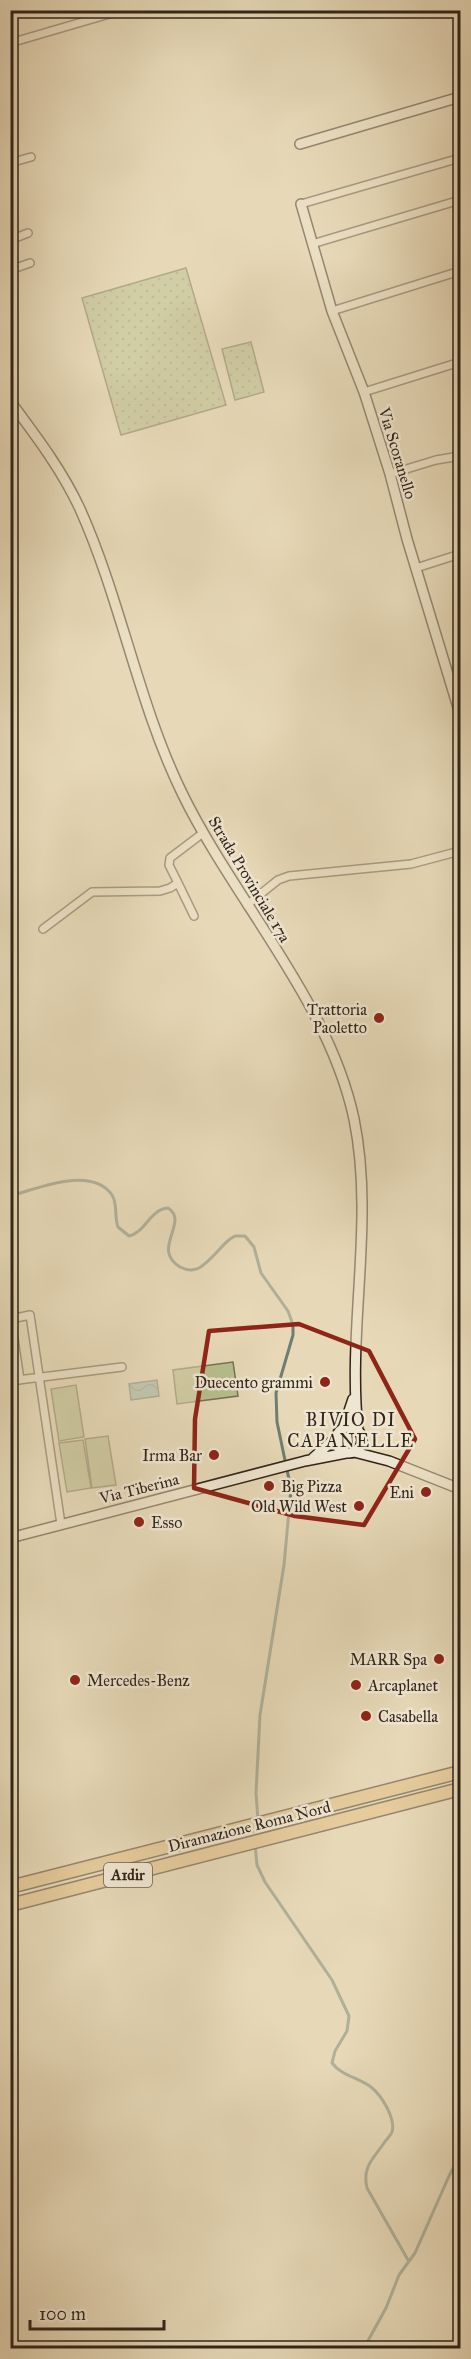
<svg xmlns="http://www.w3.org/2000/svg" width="471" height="2359" font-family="'IM FELL Great Primer',serif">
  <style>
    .grass { fill: url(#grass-dots); stroke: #747254; stroke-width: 1.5 }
    .garden { fill: #b7bf8e; stroke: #747254; stroke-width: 1.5 }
    .water { fill: url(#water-waves); stroke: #6e7e73; stroke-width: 1.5 }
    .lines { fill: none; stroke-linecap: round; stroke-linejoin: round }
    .stream { stroke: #6e7e73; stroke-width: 3 }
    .street-casing { stroke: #5e5141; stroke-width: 10 }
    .secondary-casing { stroke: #312419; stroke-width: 12 }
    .highway-casing { stroke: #312419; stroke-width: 15 }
    .street { stroke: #efe6d1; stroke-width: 7 }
    .secondary { stroke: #efe6d1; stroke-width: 9 }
    .highway { stroke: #e4bc7c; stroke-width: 12 }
    .marked { fill: none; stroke: #8f2418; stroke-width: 4.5; stroke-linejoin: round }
    .poi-dot { fill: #8f2418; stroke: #efe6d1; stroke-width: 2 }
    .labels { text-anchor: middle; stroke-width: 5; stroke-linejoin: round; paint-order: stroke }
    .shield { fill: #efe6d1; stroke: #6a5e50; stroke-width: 1.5 }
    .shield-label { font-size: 15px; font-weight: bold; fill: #312419 }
    .street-label { font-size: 16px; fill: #312419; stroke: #efe6d1 }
    .poi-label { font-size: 16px; fill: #312419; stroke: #efe6d1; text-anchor: end }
    .neighbourhood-label { font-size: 18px; letter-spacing: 1.5px; fill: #312419; stroke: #efe6d1 }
  </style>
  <defs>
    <pattern id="grass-dots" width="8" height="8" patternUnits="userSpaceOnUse" patternTransform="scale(1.5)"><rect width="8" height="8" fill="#b7bf8e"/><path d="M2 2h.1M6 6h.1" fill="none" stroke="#959b73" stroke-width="1.8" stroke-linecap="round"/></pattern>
    <pattern id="water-waves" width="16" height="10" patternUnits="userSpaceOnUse" patternTransform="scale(1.5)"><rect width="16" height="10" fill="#97baaf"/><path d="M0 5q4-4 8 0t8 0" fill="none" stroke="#7c978e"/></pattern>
  </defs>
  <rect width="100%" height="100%" fill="#e7d9b8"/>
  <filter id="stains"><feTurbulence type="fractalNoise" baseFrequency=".00333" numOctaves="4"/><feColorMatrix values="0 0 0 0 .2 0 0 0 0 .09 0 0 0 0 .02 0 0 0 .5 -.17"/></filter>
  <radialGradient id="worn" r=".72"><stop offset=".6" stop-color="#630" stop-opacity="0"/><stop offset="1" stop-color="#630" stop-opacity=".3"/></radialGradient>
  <!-- grass -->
  <path class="grass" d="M186,268L226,405L121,435L82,298Z
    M251,342L264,392L235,400L222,349Z"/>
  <!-- garden -->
  <path class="garden" d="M233,1362L238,1396L177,1404L173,1370Z
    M76,1385L84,1437L59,1441L51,1389Z
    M108,1436L116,1485L92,1488L85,1439Z
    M83,1440L91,1488L67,1492L59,1443Z"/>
  <!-- water -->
  <path class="water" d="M157,1380L159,1396L131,1400L129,1384Z"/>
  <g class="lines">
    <!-- stream -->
    <path class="stream" d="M10,1196C37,1189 91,1165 112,1195C118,1204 114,1217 118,1227L129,1236C145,1233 150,1209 168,1208C173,1211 175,1214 175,1220C174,1237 158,1253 180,1267C186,1270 193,1271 199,1268C210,1262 220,1247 230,1239L235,1236H245L254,1247L261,1273L288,1311L293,1325V1335L276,1393L277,1422L291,1489L284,1565L260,1715L256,1793L258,1820
      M255,1844L257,1865L265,1882L332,1980L349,2016L347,2031L335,2051L332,2063C342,2076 357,2077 371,2087C381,2095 396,2118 392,2132C391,2135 386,2140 384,2143C373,2159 362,2167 367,2188L408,2260
      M364,2348L386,2308L399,2275L415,2253L449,2176L460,2155"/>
    <defs>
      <path id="street" d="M10,43L123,10
        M10,163L31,157
        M301,204L460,158
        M10,240L28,233
        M312,244L460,200
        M10,270L30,263
        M332,311L460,271
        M364,392L460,362
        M390,474L436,460L460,456
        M416,568L460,554
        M178,883L194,916
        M247,905L278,880L289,876L411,864L460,851
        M43,929L92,892L160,891L170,888L178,883L169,865L170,858L203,833
        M20,1380L11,1319L30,1315L61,1524
        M10,1381L122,1367"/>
      <path id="secondary" d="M300,144L460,97
        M301,204L332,311L364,392L390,474L407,539L460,714
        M10,401C36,436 62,470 80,509C121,600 138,703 182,793C234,900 329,1001 354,1119C375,1222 347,1327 358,1431
        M336 1440a13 13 0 1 1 26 0a13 13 0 1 1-26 0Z
        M343,1429L353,1399
        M354,1452L389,1461L460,1489
        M313,1458L338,1436
        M10,1538L305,1461L346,1453"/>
      <path id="highway" d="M10,1887L460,1772
        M10,1905L460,1789"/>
    </defs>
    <!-- street casing -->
    <use href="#street" class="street-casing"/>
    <!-- secondary casing -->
    <use href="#secondary" class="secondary-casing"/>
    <!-- highway casing -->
    <use href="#highway" class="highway-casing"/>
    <!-- street -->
    <use href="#street" class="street"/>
    <!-- secondary -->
    <use href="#secondary" class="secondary"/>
    <!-- highway -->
    <use href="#highway" class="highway"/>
  </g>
  <!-- marked area -->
  <path d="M0 0H471V2359H0ZM299,1324L369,1351L415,1439L364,1525L295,1516L194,1488L195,1419L209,1331Z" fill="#e7d9b8" fill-opacity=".55" fill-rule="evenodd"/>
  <path class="marked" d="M299,1324L369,1351L415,1439L364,1525L295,1516L194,1488L195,1419L209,1331Z"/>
  <!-- markers -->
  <g class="poi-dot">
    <circle cx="379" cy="1018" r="6"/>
    <circle cx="325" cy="1382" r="6"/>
    <circle cx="214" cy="1455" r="6"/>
    <circle cx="269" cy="1486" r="6"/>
    <circle cx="426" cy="1492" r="6"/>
    <circle cx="359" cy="1506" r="6"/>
    <circle cx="139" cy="1522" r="6"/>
    <circle cx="439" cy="1659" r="6"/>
    <circle cx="75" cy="1680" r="6"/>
    <circle cx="356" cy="1685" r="6"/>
    <circle cx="366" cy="1716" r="6"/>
  </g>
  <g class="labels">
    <!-- shield labels -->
    <rect class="shield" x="104" y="1863" width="48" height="24" rx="4.5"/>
    <g class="shield-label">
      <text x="128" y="1880">A1dir</text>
    </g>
    <!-- street labels -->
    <g class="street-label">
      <text transform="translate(398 453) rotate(73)" y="6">Via Scoranello</text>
      <text transform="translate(250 879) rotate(59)" y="6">Strada Provinciale 17a</text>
      <text transform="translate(139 1488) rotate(-14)" y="6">Via Tiberina</text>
      <text transform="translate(249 1826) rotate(-14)" y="6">Diramazione Roma Nord</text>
    </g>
    <!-- poi labels -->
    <g class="poi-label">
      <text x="367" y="1015">Trattoria<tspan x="367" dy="18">Paoletto</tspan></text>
      <text x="313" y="1388">Duecento grammi</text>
      <text x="202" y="1461">Irma Bar</text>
      <text x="281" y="1492" text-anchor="start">Big Pizza</text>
      <text x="414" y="1498">Eni</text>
      <text x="347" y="1512">Old Wild West</text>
      <text x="151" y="1528" text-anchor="start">Esso</text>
      <text x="427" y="1665">MARR Spa</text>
      <text x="87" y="1686" text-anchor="start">Mercedes-Benz</text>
      <text x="368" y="1691" text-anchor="start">Arcaplanet</text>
      <text x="378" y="1722" text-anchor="start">Casabella</text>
    </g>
    <!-- neighbourhood labels -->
    <g class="neighbourhood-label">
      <text x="351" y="1426">BIVIO DI<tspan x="351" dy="21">CAPANELLE</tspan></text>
    </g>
  </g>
  <!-- margin -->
  <rect width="471" height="2359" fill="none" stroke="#e7d9b8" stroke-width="36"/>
  <rect x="12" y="12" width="447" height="2335" fill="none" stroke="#312419" stroke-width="3"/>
  <rect x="18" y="18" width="435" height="2323" fill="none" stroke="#312419" stroke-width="1.5"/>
  <!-- scale -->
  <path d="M30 2320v9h134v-9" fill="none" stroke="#312419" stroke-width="3"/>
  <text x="39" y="2320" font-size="18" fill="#312419" stroke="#efe6d1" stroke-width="4.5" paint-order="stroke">100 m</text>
  <rect width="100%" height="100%" filter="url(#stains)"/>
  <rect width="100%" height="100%" fill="url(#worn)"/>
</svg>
